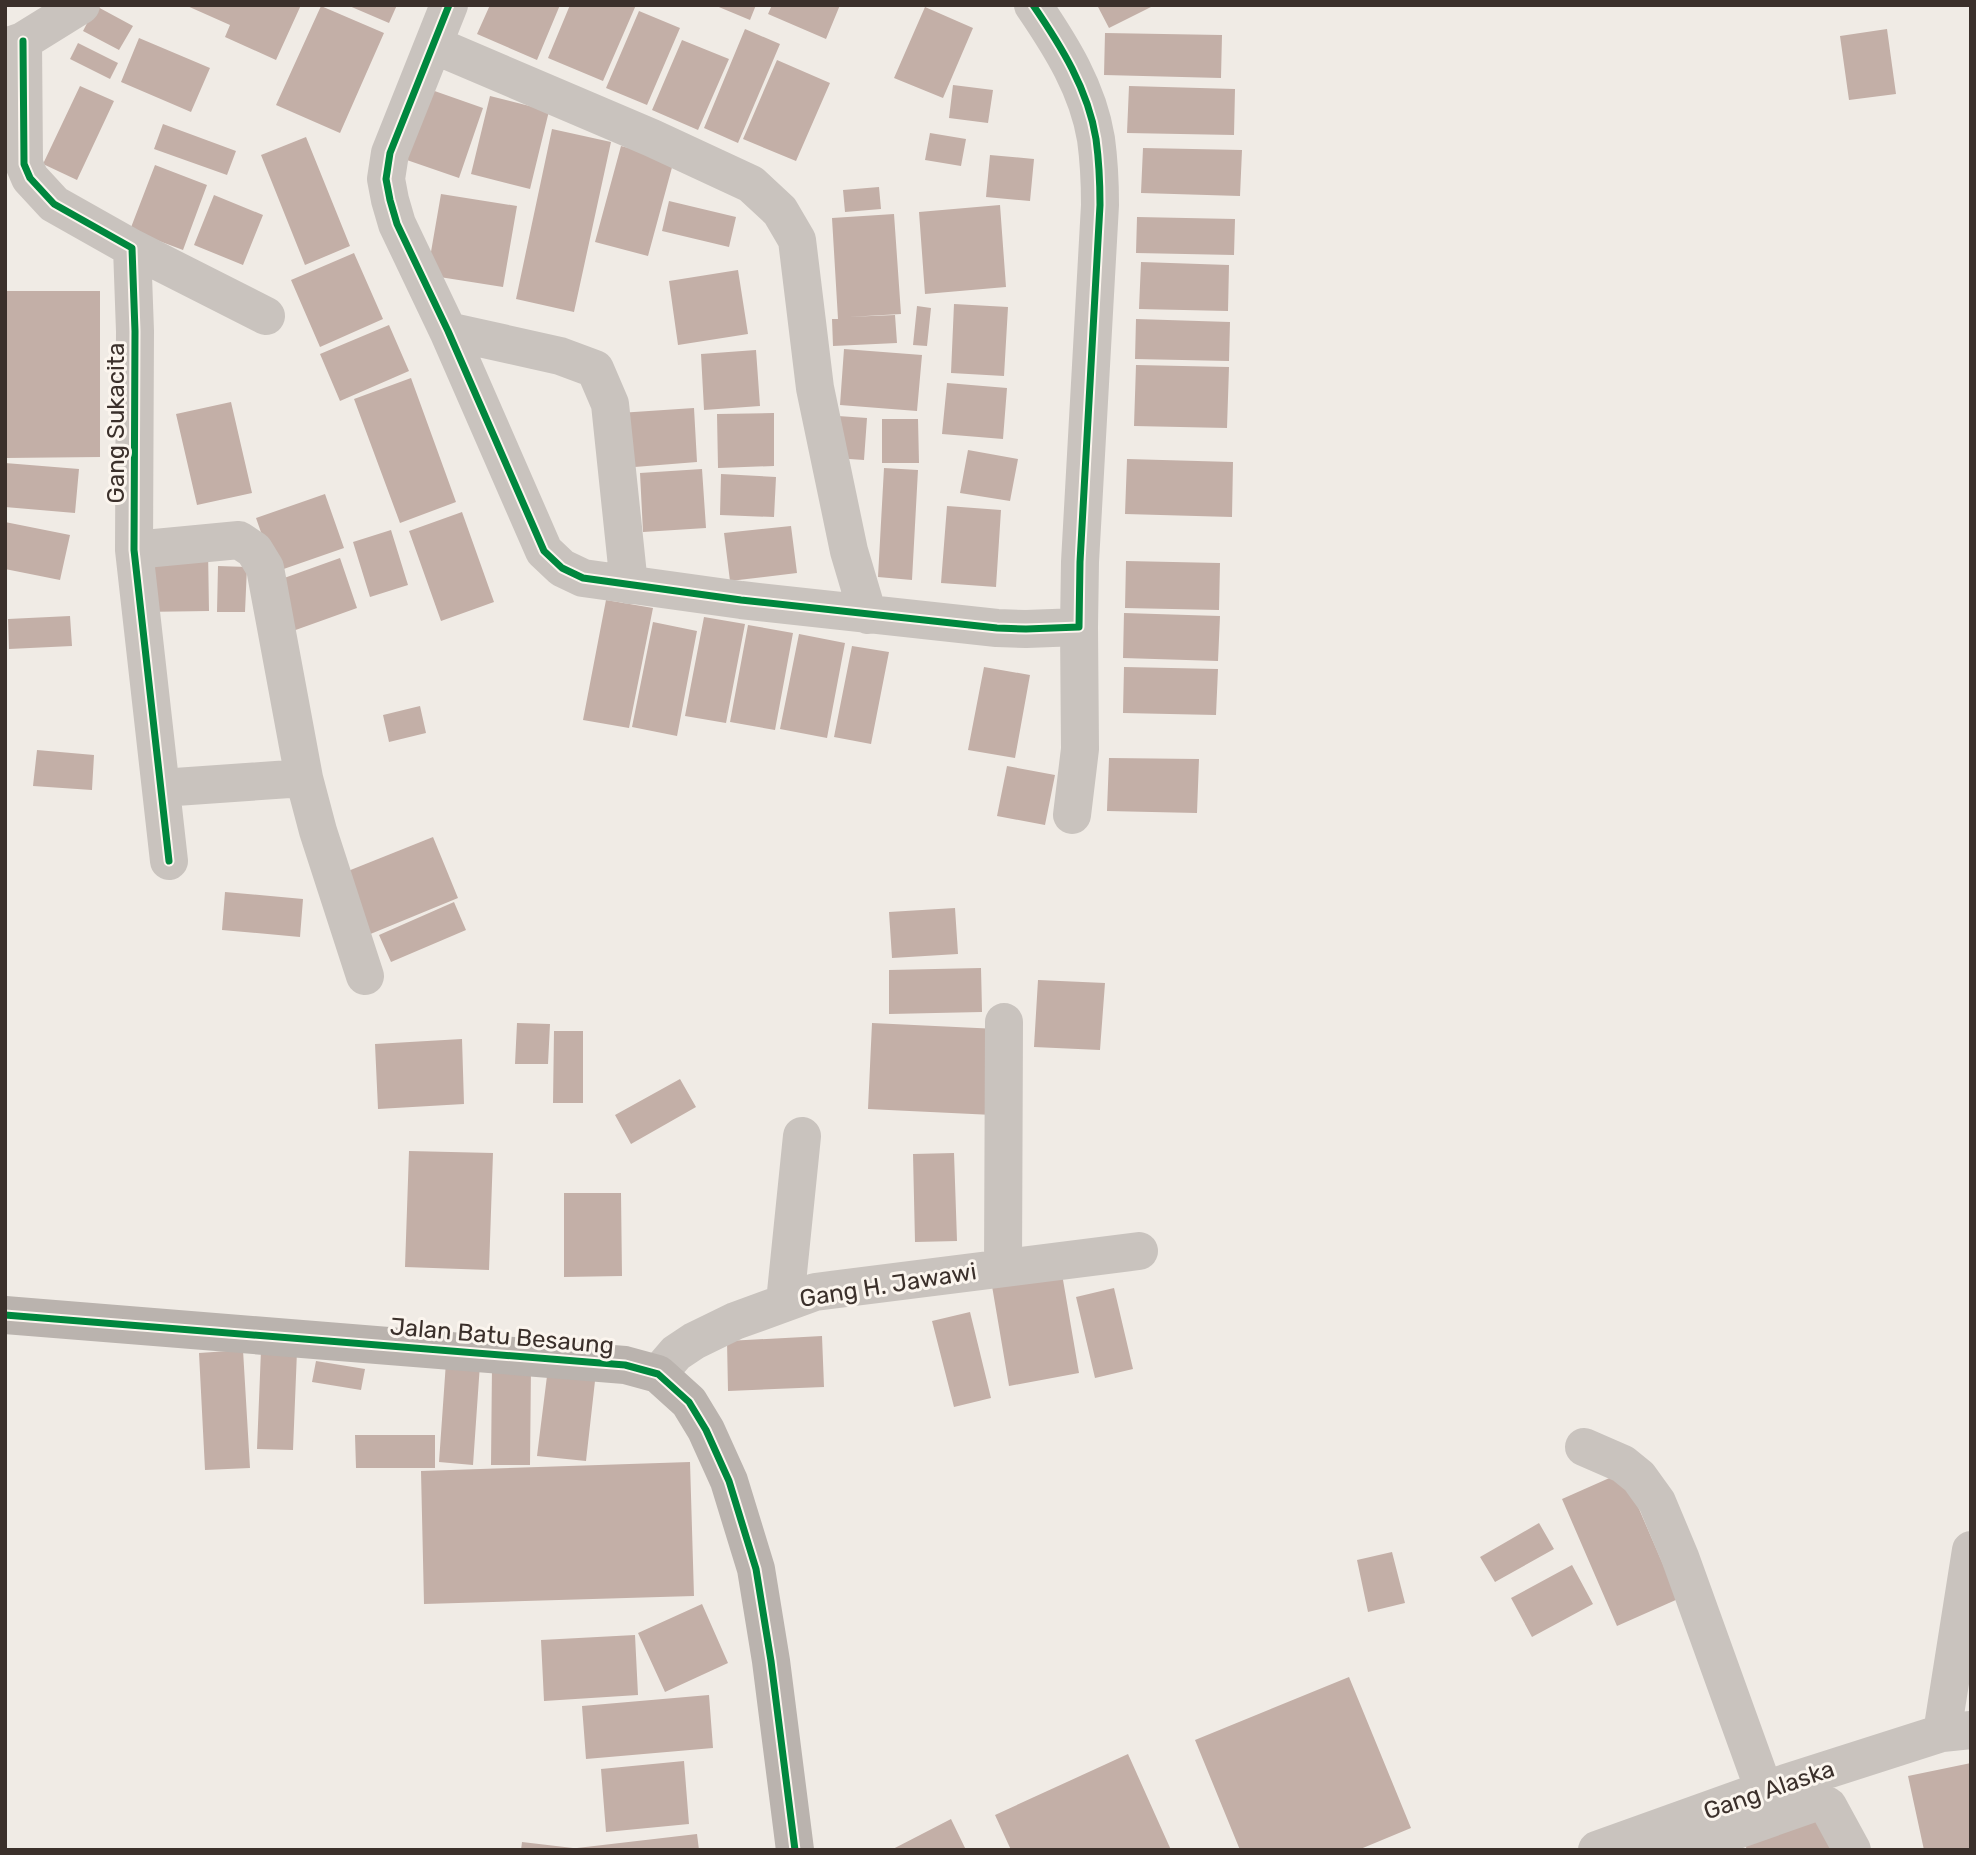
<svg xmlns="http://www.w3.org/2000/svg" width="1976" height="1855" font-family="Rubik,sans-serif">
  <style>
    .building { fill: #c3afa7 }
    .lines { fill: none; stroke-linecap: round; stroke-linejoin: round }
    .street { stroke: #c9c3be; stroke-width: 38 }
    .secondary { stroke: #bab3ae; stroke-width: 38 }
    .cycleway-casing { stroke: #fbf5ee; stroke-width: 11 }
    .cycleway { stroke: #00873e; stroke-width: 7 }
    .labels { text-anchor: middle; stroke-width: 6; stroke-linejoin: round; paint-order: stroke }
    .street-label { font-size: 24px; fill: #3b302b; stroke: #fbf5ee }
  </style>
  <rect width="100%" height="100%" fill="#f0ebe5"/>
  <!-- building -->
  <path class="building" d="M185,5H301L276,60L225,37L230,25Z
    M347,5H397L389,23Z
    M490,5H560L537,60L477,34Z
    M570,5H636L603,81L548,58Z
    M714,5H756L750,20Z
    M772,5H840L826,39L768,14Z
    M1097,5H1155L1109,28Z
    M96,6L133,26L119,50L83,31Z
    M321,6L384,33L340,133L276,105Z
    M925,7L973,28L943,98L894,78Z
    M639,11L680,28L647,105L606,88Z
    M745,29L780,44L738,143L704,128Z
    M1887,29L1896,94L1849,100L1840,36Z
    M1105,33L1222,35L1221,78L1104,75Z
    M139,38L210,68L191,112L121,82Z
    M682,40L729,59L698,130L652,110Z
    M78,43L118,63L110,79L70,59Z
    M777,60L830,83L796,161L743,139Z
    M953,85L993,90L988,123L949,118Z
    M80,86L114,101L77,180L43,164Z
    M1129,86L1235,89L1234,135L1127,133Z
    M426,88L483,108L459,178L401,158Z
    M490,96L549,111L530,189L471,174Z
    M163,124L236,151L227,175L154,149Z
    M552,129L611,142L574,312L516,299Z
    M930,133L966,139L961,166L925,160Z
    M306,137L350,246L305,265L261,155Z
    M621,146L674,160L648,256L595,242Z
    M1143,148L1242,150L1240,196L1141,193Z
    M990,155L1034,159L1030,201L986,197Z
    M155,165L207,185L183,250L130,230Z
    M879,187L881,209L845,212L843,190Z
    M441,194L517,206L503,287L427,275Z
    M214,195L263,215L243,265L194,245Z
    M669,201L736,217L729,247L662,231Z
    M1000,205L1006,287L925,294L919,212Z
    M894,214L901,314L848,317L895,315L897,343L833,346L832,319H838L832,218Z
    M1137,217L1235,219L1234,255L1136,253Z
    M354,253L383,319L320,347L291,280Z
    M1141,262L1229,265L1228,311L1139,309Z
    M738,270L748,334L678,345L669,281Z
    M5,291H100V457L5,458Z
    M954,304L1008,307L1004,376L951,373Z
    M917,306L931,308L927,346L913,345Z
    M1136,319L1230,322L1229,361L1135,359Z
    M389,325L409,371L340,401L320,354Z
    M844,349L922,355L917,411L840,405Z
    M756,350L760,406L704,410L701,354Z
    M1136,365L1229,367L1227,428L1134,426Z
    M411,378L456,502L400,523L354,399Z
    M947,383L1007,388L1003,439L942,434Z
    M231,402L252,493L197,505L176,414Z
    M694,408L697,462L622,468L619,413Z
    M774,413V466L718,468L717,414Z
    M838,416L867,418L864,460L835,458Z
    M882,419H918L919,463H882Z
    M968,450L1018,459L1010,501L960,493Z
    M1127,459L1233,462L1232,517L1125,514Z
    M5,463L79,469L75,513L5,507Z
    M884,468L918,470L912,580L878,577Z
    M702,469L706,528L643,532L640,473Z
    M721,474L776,477L774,517L720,515Z
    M325,494L344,548L275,572L256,518Z
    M947,506L1001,510L996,587L941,583Z
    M462,512L494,602L441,621L409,531Z
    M5,522L70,535L60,580L5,569Z
    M791,526L797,573L730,581L724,533Z
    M391,530L408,585L370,597L353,542Z
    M208,549L209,611L141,612L140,551Z
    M340,558L357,608L290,632L273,582Z
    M1126,561L1220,563L1219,610L1125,608Z
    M218,566L247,567L245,612H217Z
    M606,600L653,608L629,728L583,720Z
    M1124,613L1220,616L1218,661L1123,658Z
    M70,616L72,646L9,649L8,619Z
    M704,617L745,624L726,723L685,716Z
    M653,622L697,631L677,736L632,727Z
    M748,625L793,633L775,730L730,722Z
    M799,634L845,643L827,738L780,729Z
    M852,646L889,652L871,744L834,737Z
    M984,667L1030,675L1015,758L968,750Z
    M1124,667L1218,669L1216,715L1123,713Z
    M420,706L426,733L389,742L383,715Z
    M37,750L94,755L92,790L33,786Z
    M1109,758L1199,759L1197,813L1107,811Z
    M1007,766L1055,775L1045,825L997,816Z
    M433,837L458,898L368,935L343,873Z
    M225,892L303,899L300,937L222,930Z
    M454,902L466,930L391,962L379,935Z
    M955,908L958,954L892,958L889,912Z
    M981,968L982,1012L889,1014V970Z
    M1038,980L1105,983L1100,1050L1034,1047Z
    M517,1023L550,1024L548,1064H515Z
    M872,1023L998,1029L993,1115L868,1109Z
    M554,1031H583V1103H553Z
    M462,1039L464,1104L378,1109L375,1044Z
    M680,1079L696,1107L631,1144L615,1115Z
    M409,1151L493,1153L489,1270L405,1267Z
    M954,1153L957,1241L915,1242L913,1154Z
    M564,1193H621L622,1276L564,1277Z
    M1062,1274L1079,1373L1009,1386L992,1286Z
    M1114,1288L1133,1369L1095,1378L1076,1297Z
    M970,1312L991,1398L954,1407L932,1321Z
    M822,1336L824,1387L728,1391L727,1341Z
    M243,1350L250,1468L205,1470L199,1353Z
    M261,1350L297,1351L293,1450L257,1449Z
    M316,1361L365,1369L361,1390L312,1382Z
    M446,1362L480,1364L473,1465L439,1462Z
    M492,1365H531L530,1465H491Z
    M547,1376L595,1381L586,1461L537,1456Z
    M355,1435H435V1468H356Z
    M690,1462L694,1596L424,1604L421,1471Z
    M1623,1472L1678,1599L1617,1626L1562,1499Z
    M1539,1523L1554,1549L1495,1582L1480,1557Z
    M1392,1552L1405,1603L1368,1612L1357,1560Z
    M1572,1565L1593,1604L1532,1637L1511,1598Z
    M702,1604L728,1663L665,1692L638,1633Z
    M635,1635L638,1695L544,1701L541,1640Z
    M1349,1677L1411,1828L1358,1850H1240L1195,1740Z
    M709,1695L713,1748L586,1759L582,1706Z
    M1128,1754L1171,1850H1011L995,1815Z
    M684,1761L689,1824L606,1832L601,1769Z
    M1971,1763V1850H1924L1908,1776Z
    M1818,1807L1831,1850H1747L1741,1832Z
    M951,1819L966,1850H891Z
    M697,1834L699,1850H577V1848Z
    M522,1842L573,1848V1850H521Z"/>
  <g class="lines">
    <!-- street -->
    <path class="street" d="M449,5L390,153L386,179L390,200L397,224L448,331L544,551L562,568L583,578L741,600L997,628L1026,629L1079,627L1080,562L1100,205C1100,183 1099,161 1096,139C1088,89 1061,46 1033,5
      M23,41L24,164L30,178L54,204L132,248L135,331L134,550L169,861
      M434,45L652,138L751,184L780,211L797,240L815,388L849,551L868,615
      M5,47L23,41L81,5
      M132,248L266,316
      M448,331L560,356L595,369L610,404L629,585
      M134,550L239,540L254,550L265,568L304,778L318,831L365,976
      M161,788L304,778
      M1072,815L1080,749L1079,627
      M1003,1268L1004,1022
      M785,1302L802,1136
      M658,1374L676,1353L694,1341L735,1321L815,1292L1139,1251
      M1584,1447L1623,1464L1639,1477L1657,1502L1680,1557L1764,1790
      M1942,1733L1971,1550
      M1597,1850L1764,1790L1942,1733L1971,1730
      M1680,1850L1819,1801L1828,1806L1852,1850"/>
    <!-- secondary -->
    <path class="secondary" d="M5,1315L625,1365L658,1374L689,1402L706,1430L729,1481L756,1569L771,1661L795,1850"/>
    <defs>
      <path id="cycleway" d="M449,5L390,153L386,179L390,200L397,224L448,331L544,551L562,568L583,578L741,600L997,628L1026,629L1079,627L1080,562L1100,205C1100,183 1099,161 1096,139C1088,89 1061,46 1033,5
        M23,41L24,164L30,178L54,204L132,248L135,331L134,550L169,861
        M5,1315L625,1365L658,1374L689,1402L706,1430L729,1481L756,1569L771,1661L795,1850"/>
    </defs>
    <!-- cycleway casing -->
    <use href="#cycleway" class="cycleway-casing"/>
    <!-- cycleway -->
    <use href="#cycleway" class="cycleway"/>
  </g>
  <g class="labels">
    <!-- street labels -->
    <g class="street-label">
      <text transform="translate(116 423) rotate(-90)" y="8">Gang Sukacita</text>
      <text transform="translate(888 1285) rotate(-9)" y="8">Gang H. Jawawi</text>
      <text transform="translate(502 1336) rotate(5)" y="8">Jalan Batu Besaung</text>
      <text transform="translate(1769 1790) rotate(-19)" y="8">Gang Alaska</text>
    </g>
  </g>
  <!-- border -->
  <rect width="1976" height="1855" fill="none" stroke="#3b302b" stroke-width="14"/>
</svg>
